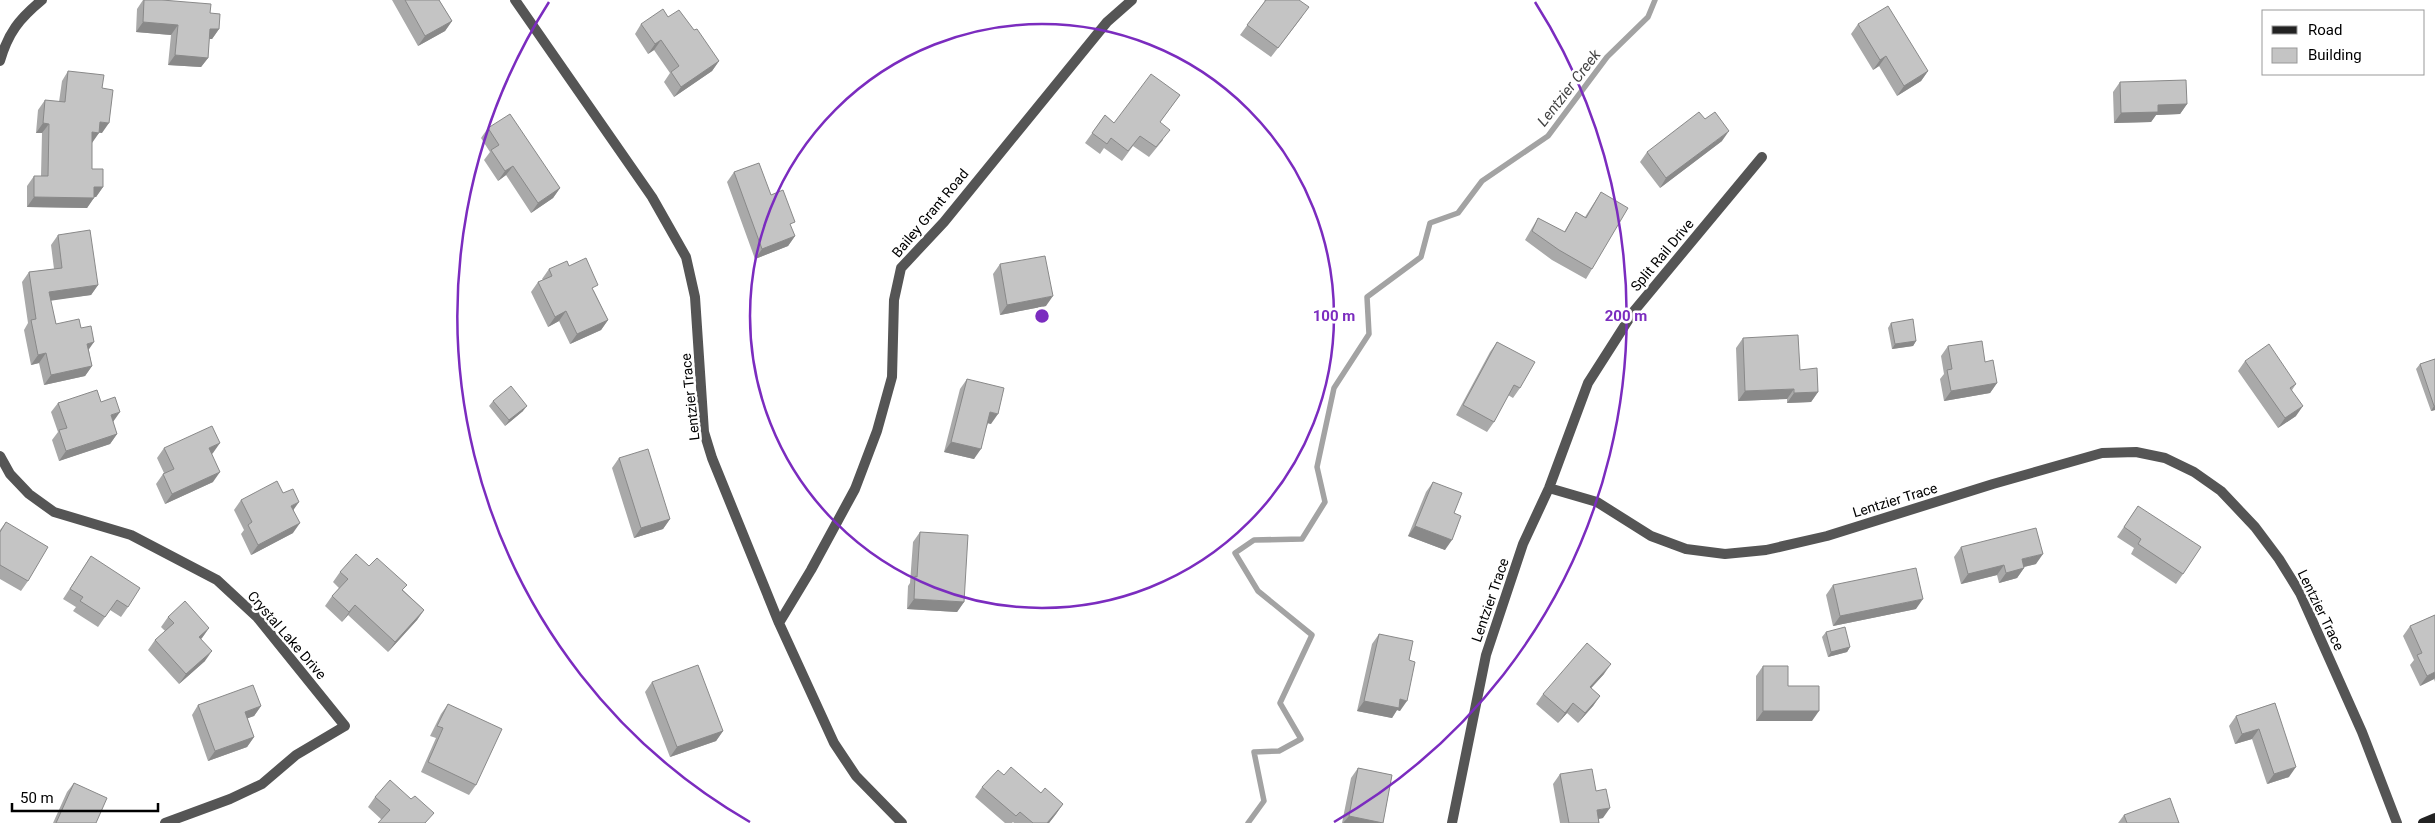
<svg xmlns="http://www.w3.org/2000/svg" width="2435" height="823" font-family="Roboto,sans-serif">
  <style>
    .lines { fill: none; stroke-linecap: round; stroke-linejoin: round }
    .stream { stroke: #a3a3a3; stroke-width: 5.5 }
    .street { stroke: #555; stroke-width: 10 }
    .secondary { stroke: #222; stroke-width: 10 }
    .wall { fill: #a9a9a9 }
    .shaded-wall { fill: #898989 }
    .building { fill: #c4c4c4; stroke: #898989 }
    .ring { fill: none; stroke: #7b2cbf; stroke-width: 2.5 }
    .labels { text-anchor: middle; stroke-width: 5; stroke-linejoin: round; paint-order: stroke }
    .street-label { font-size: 14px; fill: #000; stroke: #fff }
    .water-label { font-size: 15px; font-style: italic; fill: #444; stroke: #fff }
    .centre { fill: #7b2cbf; stroke: #fff; stroke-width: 2.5 }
    .ring-label { font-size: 15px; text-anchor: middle; font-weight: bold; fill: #7b2cbf; stroke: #fff; stroke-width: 5; stroke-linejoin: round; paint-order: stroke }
  </style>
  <rect width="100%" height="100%" fill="#fff"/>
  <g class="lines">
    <!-- stream -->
    <path class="stream" d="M1248,823L1264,801L1254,752L1279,751L1301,739L1280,703L1312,635L1258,591L1235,553L1254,540L1302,539L1325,502L1317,467L1334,388L1369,334L1367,297L1421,257L1430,223L1458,213L1482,181L1548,136L1607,57L1648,17L1655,0"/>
    <!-- street -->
    <path class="street" d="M515,0L652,197L686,257L695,297L704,432L712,458L779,623L834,743L856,776L902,823
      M0,61C8,33 19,19 42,0
      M0,456L10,474L29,494L54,512L131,535L217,580L257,617L345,726L296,755L262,784L230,799L165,823
      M1549,488L1597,502L1651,536L1686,549L1725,554L1766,550L1827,536L1993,484L2102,453L2136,452L2165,458L2194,472L2221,491L2255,527L2279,559L2300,593L2362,732L2397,823
      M779,623L811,570L855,489L877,431L892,377L894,300L901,268L944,222L1107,22L1132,0
      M1452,823L1486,655L1523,544L1549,488L1588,383L1634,311L1762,157"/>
    <!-- secondary -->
    <path class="secondary" d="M2423,823L2435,818"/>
  </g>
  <!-- wall -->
  <path class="wall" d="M143,0H162L219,29L212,39H209L208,58L201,67L168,65L171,35L136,32L137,9Z
    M392,0H439L452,21L445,31L418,46Z
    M1264,0H1299L1302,17L1271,57L1240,35L1265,1Z
    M641,24L694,30L719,61L712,71L674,97L664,82L670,73L654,50L648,54L635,34Z
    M1858,24L1928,71L1921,81L1897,96L1879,66L1873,70L1851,34Z
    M68,71L102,88V133L99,132L92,142V169L103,187L96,197H94L87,208L27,207V186L34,176H41L42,133H36L38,110L45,100L59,102L62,81Z
    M2120,82L2187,104L2180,114L2156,115L2151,122L2114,123L2113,92Z
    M1180,95L1160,122L1163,140L1149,157L1133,146L1122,161L1104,148L1100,154L1085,143L1105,115L1114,123Z
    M488,128L560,188L553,198L531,213L506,175L498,181L484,160L490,152L481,138Z
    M1722,141L1660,188L1640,162L1647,152Z
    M734,172L771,195L795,236L788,246L755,259L727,182Z
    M1601,192L1592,269L1586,279L1552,260L1525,240L1532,228L1538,218L1564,232L1576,212L1585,217Z
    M58,235L98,285L91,295L50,300L56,324L81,328L89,351L92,366L85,376L44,385L39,363L31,365L24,330L28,323L22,282L29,272L54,269L51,245Z
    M1000,264L1046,306L1000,315L993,274Z
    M569,266L594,291L608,320L601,330L570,344L559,321L548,327L531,292L538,282L543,280L542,279L549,269Z
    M1891,323L1916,341L1913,346L1892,349L1888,328Z
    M1743,338L1800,370L1818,392L1811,402L1787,403V399L1738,401L1736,348Z
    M1497,342L1520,388L1513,398L1508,395L1494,422L1487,432L1456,415L1490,352Z
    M1948,346L1985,362L1997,383L1990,393L1944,401L1940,379L1944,374L1941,356Z
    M2435,359V410L2431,411L2416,369L2420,364Z
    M2245,361L2296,384L2292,390L2296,416L2278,428L2238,371Z
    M967,379L991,424L988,423L974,459L944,452L960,389Z
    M493,401L523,411L505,426L489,406Z
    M101,402L113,422L117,434L110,444L59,461L52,440L58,432L51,412L58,403Z
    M164,448L213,453L212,454L213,482L165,504L156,484L163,474L164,473L157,458Z
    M619,458L670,519L663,529L634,538L612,468Z
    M1433,482L1454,513L1445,550L1408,536L1426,492Z
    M283,493L294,510L293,533L251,555L241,534L244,530L234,510L241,500Z
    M2138,506L2183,574L2176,584L2131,554L2134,548L2117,537Z
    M6,522L28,581L21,591L0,579V530Z
    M920,532L964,602L957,612L907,609L908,586L910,583L913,542Z
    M1961,547L2036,564L2024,567V568L2017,578L1999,583L1997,575L1961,584L1954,557Z
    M91,556L128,607L121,617L110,610L98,627L73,611L76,607L63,599Z
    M369,566L403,590L424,610L417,620L388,652L348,615L342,622L325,606L332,596L339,588L333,582L340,572Z
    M1833,585L1916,609L1833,626L1826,595Z
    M2435,615V682L2434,679L2420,686L2410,665L2414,660L2403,636L2410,626Z
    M168,617L209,628L201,639L205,661L179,684L148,650L155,640L165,631L161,627Z
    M1826,632L1850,647L1847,652L1828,657L1822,637Z
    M1379,634L1409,660L1400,711L1397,710L1392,718L1357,711L1372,644Z
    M1763,666L1788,686L1812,721H1756V676Z
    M1604,674L1591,688L1600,696L1593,706L1578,723L1567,713L1558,723L1536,704L1543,694Z
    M652,682L723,731L716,741L670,757L645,692Z
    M2275,703L2289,777L2267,784L2252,739L2235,744L2229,726L2236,716Z
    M448,704L476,785L469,795L421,772L436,738L430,736L441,714Z
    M198,705L261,706L254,716L247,718L254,737L247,747L208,761L192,715Z
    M1358,768L1392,775L1383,823H1342L1351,778Z
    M1560,774L1596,791L1603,818L1599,819V823H1560L1553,784Z
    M1004,775L1041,793L1063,804L1056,814L1049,823H1014L1013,822L1012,823H1005L975,797L982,787Z
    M74,783L96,823H53L67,792Z
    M375,797L434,813L381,819L368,807Z
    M2124,815L2179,823H2118Z"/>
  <!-- shaded-wall -->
  <path class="shaded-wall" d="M452,21L445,31L418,46L425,36Z
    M143,22L178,25L171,35L136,32Z
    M210,29H219L212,39H203Z
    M661,40L654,50L648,54L655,44Z
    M175,55L208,58L201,67L168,65Z
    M1886,56L1879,66L1873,70L1880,60Z
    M719,61L712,71L674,97L681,87Z
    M1928,71L1921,81L1897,96L1904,86Z
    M2187,104L2180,114L2156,115L2151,122L2114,123L2121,113L2158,105Z
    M100,122L109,123L102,133L93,132Z
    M43,123L49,124L42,133H36Z
    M1729,131L1722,141L1660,188L1666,178Z
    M92,132L99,133L92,143Z
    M513,166L506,175L498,181L505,171Z
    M94,187H103L96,197H87Z
    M560,188L553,198L531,213L538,203Z
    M34,197L94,198L87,208L27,207Z
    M795,236L788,246L755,259L762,249Z
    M98,285L91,295L42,302L49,292Z
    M1053,296L1046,306L1000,315L1007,305Z
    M566,311L559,321L548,327L555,317Z
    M608,320L601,330L570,344L577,334Z
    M1916,341L1913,346L1892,349L1895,344Z
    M94,342L87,352V344Z
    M46,353L39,363L31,365L38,355Z
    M92,366L85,376L44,385L51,375Z
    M1997,383L1990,393L1944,401L1951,391Z
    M1794,389L1787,399L1738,401L1745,391Z
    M1818,392L1811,402L1787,403L1794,393Z
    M527,406L523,411L505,426L509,420Z
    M2303,406L2296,416L2278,428L2285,418Z
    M2434,406H2435V410L2431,411Z
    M120,412L113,422L111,415Z
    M990,412L998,414L991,424L983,422Z
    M117,434L110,444L59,461L66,451Z
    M951,442L981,449L974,459L944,452Z
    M220,443L213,453L202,458L209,448Z
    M220,472L213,482L165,504L172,494Z
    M299,502L292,512L291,506Z
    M670,519L663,529L634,538L641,528Z
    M300,523L293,533L251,555L258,545Z
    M1415,526L1452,540L1445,550L1408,536Z
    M2043,554L2036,564L2015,569L2022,559Z
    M2004,565L1997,575L1961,584L1968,574Z
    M2024,568L2017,578L1999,583L2006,573Z
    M914,599L964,602L957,612L907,609Z
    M1923,599L1916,609L1833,626L1840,616Z
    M355,605L348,615L342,622L349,612Z
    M424,610L417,620L388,652L395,642Z
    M209,628L202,638L192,647L199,637Z
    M1850,647L1847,652L1828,657L1831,652Z
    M212,651L205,661L179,684L186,674Z
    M1611,664L1604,674L1583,697L1590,687Z
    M2435,672V678L2434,679L2420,686L2427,676Z
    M1600,696L1593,706L1578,723L1585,713Z
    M1400,699L1407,701L1400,711L1397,710L1392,718L1357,711L1364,701Z
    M1573,703L1567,713L1558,723L1565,713Z
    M261,706L254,716L238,722L245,712Z
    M1763,711H1819L1812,721H1756Z
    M2259,729L2252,739L2235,744L2242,734Z
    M723,731L716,741L670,757L677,747Z
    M254,737L247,747L208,761L215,751Z
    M2296,767L2289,777L2267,784L2274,774Z
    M1063,804L1056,814L1049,823H1047Z
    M1610,808L1603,818L1590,820L1597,810Z
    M1349,816L1383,823H1343Z"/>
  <!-- building -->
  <path class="building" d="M144,0H162L211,4L210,13L220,14L219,29H210L208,58L175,55L178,25L143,22Z
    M405,0H439L452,21L425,36Z
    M1266,0H1299L1309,7L1278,48L1247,25Z
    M1888,6L1928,71L1904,86L1886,56L1880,60L1858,24Z
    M663,9L668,17L679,10L694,30L697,29L719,61L681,87L671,72L679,66L661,40L655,44L641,24Z
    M68,71L104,75L102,88L113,90L109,123L100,122L99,133L92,132V169H103V187H94V198L34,197V176H48L49,124L43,123L45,100L65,102Z
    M1151,74L1180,95L1160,122L1170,130L1156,147L1140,136L1128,151L1111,138L1107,144L1092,133L1105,115L1114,123Z
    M2186,80L2187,104L2158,105V112L2121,113L2120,82Z
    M1699,112L1705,119L1715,112L1729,131L1666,178L1647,152Z
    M510,114L560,188L538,203L513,166L505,171L491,150L499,145L488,128Z
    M759,163L771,195L783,190L795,222L790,224L795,236L762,249L734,172Z
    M1601,192L1628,208L1592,269L1559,250L1532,231L1538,218L1565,232L1576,212L1586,218Z
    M90,230L98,285L49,292L56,324L79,319L81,328L91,326L94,342L87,344L92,366L51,375L46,353L38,355L31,320L36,319L29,272L62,268L58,235Z
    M1045,256L1053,296L1007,305L1000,264Z
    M586,258L598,285L592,288L608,320L577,334L566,311L555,317L538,282L552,276L549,269L567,261L569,266Z
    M1913,319L1916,341L1895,344L1891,323Z
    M1798,335L1800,370L1817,368L1818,392L1794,393V389L1745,391L1743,338Z
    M1982,341L1985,362L1993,360L1997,383L1951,391L1947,370L1952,369L1948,346Z
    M1497,342L1535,362L1520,388L1514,385L1494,422L1463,405Z
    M2269,344L2296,384L2290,388L2303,406L2285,418L2245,361Z
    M2435,359V406H2434L2420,364Z
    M967,379L1004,388L998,414L990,412L981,449L951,442Z
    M511,386L527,406L509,420L493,401Z
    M97,390L101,402L115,397L120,412L111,415L117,434L66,451L59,430L67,428L58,403Z
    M212,426L220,443L209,448L220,472L172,494L163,474L174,469L164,448Z
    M648,449L670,519L641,528L619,458Z
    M277,481L283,493L293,489L299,502L291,506L300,523L258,545L248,525L252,522L241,500Z
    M1433,482L1462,493L1454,513L1461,516L1452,540L1415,526Z
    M2138,506L2201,547L2183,574L2138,544L2141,539L2124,527Z
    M6,522L48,547L28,581L0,565V532Z
    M2036,528L2043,554L2022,559L2024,568L2006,573L2004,565L1968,574L1961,547Z
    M920,532L968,535L964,602L914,599L915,576L917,577Z
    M356,554L369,566L377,558L407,585L402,590L424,610L395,642L355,605L349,612L332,596L348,579L340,572Z
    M91,556L140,588L128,607L117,600L105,617L80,601L83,597L70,589Z
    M1916,568L1923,599L1840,616L1833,585Z
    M185,601L209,628L199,637L212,651L186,674L155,640L174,623L168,617Z
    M2435,615V672L2427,676L2417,655L2422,653L2410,626Z
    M1845,627L1850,647L1831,652L1826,632Z
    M1379,634L1413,641L1409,660L1415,662L1407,701L1400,699L1399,708L1364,701Z
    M1587,643L1611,664L1590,687L1600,696L1585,713L1573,703L1565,713L1543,694Z
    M698,665L723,731L677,747L652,682Z
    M1763,666H1788V686H1819V711H1763Z
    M253,685L261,706L245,712L254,737L215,751L198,705Z
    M2275,703L2296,767L2274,774L2259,729L2242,734L2236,716Z
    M448,704L502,729L476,785L428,762L443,728L437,726Z
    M1011,767L1041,793L1045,788L1063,804L1047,823H1033L1020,812L1016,816L982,787L998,770L1004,775Z
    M1358,768L1392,775L1383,823L1349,816Z
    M1592,769L1596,791L1606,789L1610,808L1597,810L1599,823H1569L1560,774Z
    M390,780L411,799L415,796L434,813L425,823H378L390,810L375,797Z
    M74,783L107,798L96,823H56Z
    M2170,798L2179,823H2127L2124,815Z"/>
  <!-- distance rings -->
  <g class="ring">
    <circle cx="1042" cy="316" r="292"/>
    <path d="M750 822A584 584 0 0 1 549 2M1535 2A584 584 0 0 1 1334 822"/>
  </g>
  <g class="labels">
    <!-- street labels -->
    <g class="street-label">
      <text transform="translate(930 213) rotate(-50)" y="5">Bailey Grant Road</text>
      <text transform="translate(1662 255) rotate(-50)" y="5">Split Rail Drive</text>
      <text transform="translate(690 397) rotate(-96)" y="5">Lentzier Trace</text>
      <text transform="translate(1895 500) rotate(-17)" y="5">Lentzier Trace</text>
      <text transform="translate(1490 600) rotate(-71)" y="5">Lentzier Trace</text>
      <text transform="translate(2321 610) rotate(64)" y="5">Lentzier Trace</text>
      <text transform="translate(287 635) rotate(49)" y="5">Crystal Lake Drive</text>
    </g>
    <!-- water labels -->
    <g class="water-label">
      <text transform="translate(1569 88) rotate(-52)" y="5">Lentzier Creek</text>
    </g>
  </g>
  <circle cx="1042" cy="316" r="8" class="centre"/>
  <g class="ring-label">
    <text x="1334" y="321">100 m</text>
    <text x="1626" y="321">200 m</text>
  </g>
  <!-- legend -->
  <rect x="2262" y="10" width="162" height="65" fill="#ffffff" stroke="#999999"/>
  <rect x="2272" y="26" width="25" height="8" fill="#222222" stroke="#999999"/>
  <text x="2308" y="35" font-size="15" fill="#000000">Road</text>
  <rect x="2272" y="48" width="25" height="15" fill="#c4c4c4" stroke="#999999"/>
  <text x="2308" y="60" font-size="15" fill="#000000">Building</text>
  <!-- scale -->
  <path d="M12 803v8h146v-8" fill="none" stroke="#000000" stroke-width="2.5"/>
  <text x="20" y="803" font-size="15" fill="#000000" stroke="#ffffff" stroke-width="4" paint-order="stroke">50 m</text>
</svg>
